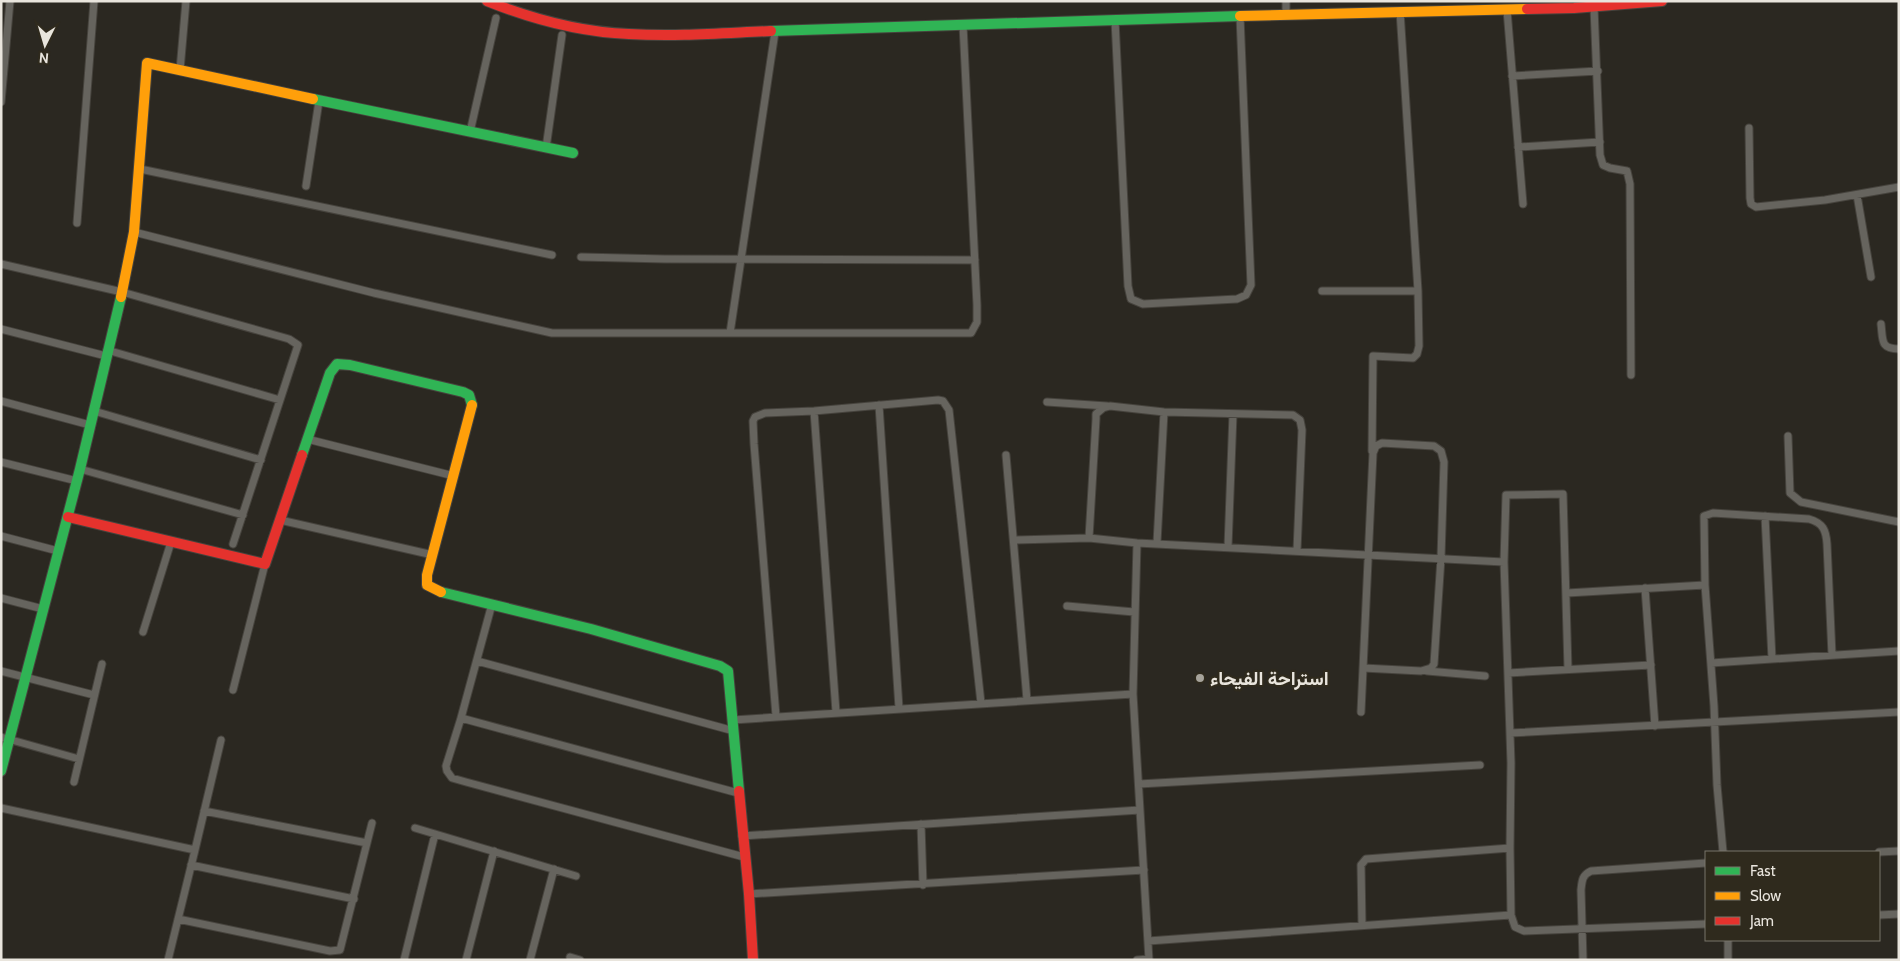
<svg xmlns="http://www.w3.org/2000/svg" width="1900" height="961" font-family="Cabin,Vazirmatn,sans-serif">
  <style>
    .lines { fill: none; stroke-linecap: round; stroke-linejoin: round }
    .street-casing { stroke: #46433d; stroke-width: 9 }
    .fast-casing { stroke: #46433d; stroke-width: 12 }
    .slow-casing { stroke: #46433d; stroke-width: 12 }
    .jam-casing { stroke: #46433d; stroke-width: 12 }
    .street { stroke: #66645e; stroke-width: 7 }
    .fast { stroke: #30b455; stroke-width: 10 }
    .slow { stroke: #ff9f0a; stroke-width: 10 }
    .jam { stroke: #e5322d; stroke-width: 10 }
    .poi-dot { fill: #a6a39b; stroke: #2f2a1d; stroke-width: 2 }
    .labels { text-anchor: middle; stroke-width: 4.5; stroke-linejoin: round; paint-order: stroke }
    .poi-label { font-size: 19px; font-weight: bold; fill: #e9e5dd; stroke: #2f2a1d; text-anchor: start }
  </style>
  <rect width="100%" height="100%" fill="#2b2821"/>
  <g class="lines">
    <defs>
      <path id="street" d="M1286,1V15
        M1594,7L1600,155L1603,165L1610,168L1627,171L1630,184L1631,375
        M1507,10L1523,204
        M1115,20L1128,286L1131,299L1143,304L1237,299L1246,295L1251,285L1240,16
        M180,70L186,1
        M1512,76L1598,71
        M1,102L10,1
        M1749,128L1750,198L1751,204L1756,207L1825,200L1899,187
        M470,132L496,18
        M1518,147L1600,142
        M546,148L562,35
        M140,169L552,255
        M306,186L319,101
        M1857,195L1871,277
        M77,223L94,1
        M134,232L374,293L552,333H971L977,322V305L963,25
        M581,257L665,259L975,260
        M1,264L122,292L289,339L298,345L233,544
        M1322,291H1418
        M1881,324C1883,340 1880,349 1899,349
        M1,329L106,356
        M730,333L775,32
        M107,350L280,400
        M1,401L90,425
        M1047,402L1107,406
        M879,405L899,708
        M94,411L261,460
        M814,411L836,712
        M1788,436L1790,493L1801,502L1899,522
        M307,439L454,476
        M1372,451L1373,356L1413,358L1417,354L1419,346L1418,291L1400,11
        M1006,455L1027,700
        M1,462L77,481
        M80,469L243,515
        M1765,516L1772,659
        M280,520L433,555
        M1,536L58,551
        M1089,538L1096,419V414L1103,408L1110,406L1164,412L1293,415L1300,420L1302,430L1297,551
        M1014,540L1089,538L1137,543L1504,562
        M1157,543L1164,412
        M1228,547L1233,414
        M1645,588L1655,726
        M1567,593L1705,585
        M1,598L43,609
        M492,604L461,718L446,766L447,771L452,778L466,782L744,857
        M1067,606L1134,612
        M143,632L171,542
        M477,661L734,731
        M1711,663L1899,651
        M1,671L94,695
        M1427,671L1485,676
        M1508,673L1651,665
        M233,690L265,564
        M1133,694L1137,543
        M1361,712L1373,453L1376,446L1382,443L1434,446L1441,451L1444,462L1441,558L1434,664L1431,668L1421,671L1363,668
        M776,716L754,444L753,421L755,417L765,413L814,411L938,400L943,401L949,410L981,703
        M461,718L738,793
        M733,720L1133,694L1149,960
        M1510,733L1899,712
        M1,737L79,759
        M74,782L102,664
        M1139,784L1480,765
        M1,808L195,850L168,960
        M204,811L367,843
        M921,824L923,885
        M415,828L576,876
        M742,836L1140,810
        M195,850L221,740
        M1723,852L1717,785L1714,706L1705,585L1704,516L1713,513L1809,519C1823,523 1826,530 1827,544L1832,655
        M1879,852L1899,851
        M191,865L354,899
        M749,894L1144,870
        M1511,915L1515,927L1524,931L1706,924
        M1879,915L1899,914
        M178,919L330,951L340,950L372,823
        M1362,925L1361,865L1366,859L1510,848
        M1148,941L1511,915L1510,848L1511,763L1504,562L1506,495L1563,494L1568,669
        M570,957L580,960
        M404,960L435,834
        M466,960L494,851
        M530,960L554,869
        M1137,960L1149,959
        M1583,960L1581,890C1582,881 1582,875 1591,871L1706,863
        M1728,960V940"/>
      <path id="fast" d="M771,31L1240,16
        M313,99L573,153
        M302,455L330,373L337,364L350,365L463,392L469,395L472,405
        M441,592L591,629L720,666L728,671L739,791
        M1,771L80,469L121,297"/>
      <path id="slow" d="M1240,16L1527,9
        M121,297L134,232L147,63L313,99
        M441,592L427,585V575L472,405"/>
      <path id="jam" d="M487,1C532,19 580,32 629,34C676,37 724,33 771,31
        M1527,9L1574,8L1662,1
        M68,517L265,564L302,455
        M739,791L749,894L753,960"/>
    </defs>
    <!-- street casing -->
    <use href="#street" class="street-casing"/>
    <!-- fast casing -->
    <use href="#fast" class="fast-casing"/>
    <!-- slow casing -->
    <use href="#slow" class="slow-casing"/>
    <!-- jam casing -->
    <use href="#jam" class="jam-casing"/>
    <!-- street -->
    <use href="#street" class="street"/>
    <!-- fast -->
    <use href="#fast" class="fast"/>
    <!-- slow -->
    <use href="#slow" class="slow"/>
    <!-- jam -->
    <use href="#jam" class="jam"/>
  </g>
  <!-- markers -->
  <circle class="poi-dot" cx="1200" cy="678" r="5"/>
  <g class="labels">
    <!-- poi labels -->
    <g class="poi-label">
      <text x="1210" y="685">استراحة الفيحاء</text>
    </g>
  </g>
  <!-- border -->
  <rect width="1900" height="961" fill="none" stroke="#e9e5dd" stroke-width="5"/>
  <!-- legend -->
  <rect x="1705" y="851" width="175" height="90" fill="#2f2a1d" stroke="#79756a"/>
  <rect x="1715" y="867" width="25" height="8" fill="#30b455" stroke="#79756a"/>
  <text x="1750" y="876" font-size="15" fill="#e9e5dd">Fast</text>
  <rect x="1715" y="892" width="25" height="8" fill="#ff9f0a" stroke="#79756a"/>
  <text x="1750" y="901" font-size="15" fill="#e9e5dd">Slow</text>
  <rect x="1715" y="917" width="25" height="8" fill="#e5322d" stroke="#79756a"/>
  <text x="1750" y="926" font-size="15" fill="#e9e5dd">Jam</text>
  <!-- north arrow -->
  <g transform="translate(45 45) rotate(185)" stroke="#2f2a1d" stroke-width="4" paint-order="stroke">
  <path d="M0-4L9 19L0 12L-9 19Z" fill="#e9e5dd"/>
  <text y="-8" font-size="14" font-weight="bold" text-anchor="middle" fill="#e9e5dd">N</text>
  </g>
</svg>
